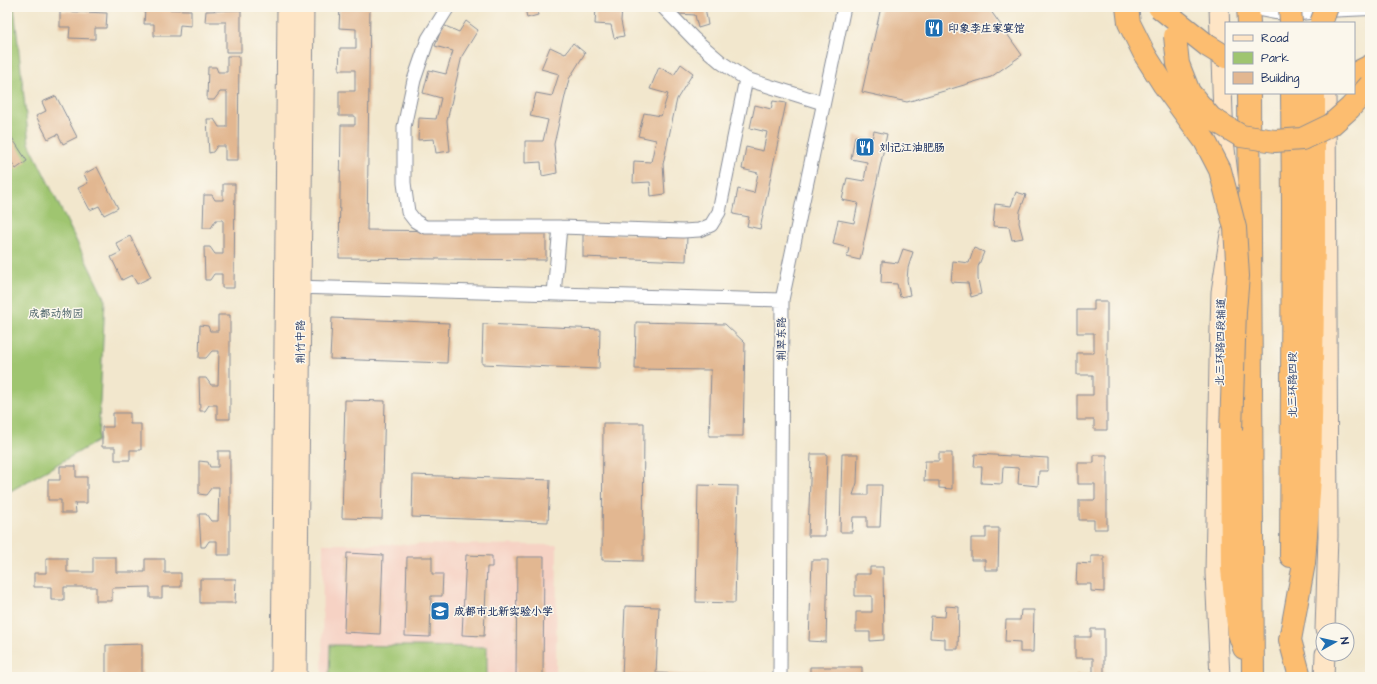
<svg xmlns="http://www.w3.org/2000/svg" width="1377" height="684" font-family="'Architects Daughter','LXGW WenKai TC',sans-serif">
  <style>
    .built { fill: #f6d2c4 }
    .green { fill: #9fc570; stroke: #5d7a67 }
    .building { fill: #e2b791 }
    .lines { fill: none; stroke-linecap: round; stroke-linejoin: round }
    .minor-casing { stroke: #868b96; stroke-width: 15 }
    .tertiary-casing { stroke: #868b96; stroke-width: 18 }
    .secondary-casing { stroke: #868b96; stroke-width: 21 }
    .trunk-casing { stroke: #868b96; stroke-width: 24 }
    .minor { stroke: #fff; stroke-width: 13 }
    .tertiary { stroke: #fff; stroke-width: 16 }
    .secondary { stroke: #fee5c5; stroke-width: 19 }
    .trunk { stroke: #fcbd6f; stroke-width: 22 }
    .trunk-bridge-casing { stroke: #868b96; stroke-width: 24; stroke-linecap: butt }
    .trunk-bridge { stroke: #fcbd6f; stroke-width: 22 }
    .labels { text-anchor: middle; stroke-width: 3; stroke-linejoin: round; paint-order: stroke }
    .poi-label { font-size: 11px; font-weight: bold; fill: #1b2f5e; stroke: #fbf7ec; text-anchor: start }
    .park-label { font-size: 11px; fill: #435c63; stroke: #fbf7ec }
    .street-label { font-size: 11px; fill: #1b2f5e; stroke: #fbf7ec }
  </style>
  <rect width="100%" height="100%" fill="#fbf7ec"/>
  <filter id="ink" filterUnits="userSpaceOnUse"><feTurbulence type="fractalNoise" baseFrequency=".025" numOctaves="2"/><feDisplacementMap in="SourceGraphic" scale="8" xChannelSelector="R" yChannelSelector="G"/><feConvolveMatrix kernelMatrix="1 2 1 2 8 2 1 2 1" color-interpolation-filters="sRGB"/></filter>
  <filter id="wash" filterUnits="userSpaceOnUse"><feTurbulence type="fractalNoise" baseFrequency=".012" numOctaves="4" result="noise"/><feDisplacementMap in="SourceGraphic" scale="16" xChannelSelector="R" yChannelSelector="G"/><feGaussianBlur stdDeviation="0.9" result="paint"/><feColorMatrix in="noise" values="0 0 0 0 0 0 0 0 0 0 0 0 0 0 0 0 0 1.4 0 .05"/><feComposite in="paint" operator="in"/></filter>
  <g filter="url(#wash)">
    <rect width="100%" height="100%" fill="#f2e7cd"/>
    <!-- built -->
    <path class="built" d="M323,544L557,545L556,677H322Z"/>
    <!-- green -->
    <path class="green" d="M7,7H14L29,143L105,300L98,441L7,493Z
      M330,645L487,647V677H329Z"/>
    <g id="blocks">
      <!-- building -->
      <path class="building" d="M340,7H370L367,230L546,232V260L339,258L341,125H355V116H339V91H355V70H339L340,48H356V29L339,28Z
        M525,7H536L538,15L527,18Z
        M596,7H622L621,21L624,36L614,38L611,25L595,24Z
        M679,7H705L708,25L698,28L695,15L679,14Z
        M881,7H988L1022,55L991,77L907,102L862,92Z
        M145,9L191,10V26L180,25L179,36H154V24H144Z
        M241,10V52H226V22H205L206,11Z
        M60,11L107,13L106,28H95V39L69,38L70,27H60Z
        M466,21L478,30L462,56L447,121L450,151L436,153L434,139L418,140L419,118L436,119L441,98L423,93L429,70L446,74L453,51L435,46L443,25L459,32Z
        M573,43L585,53L569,79L554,144L557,173L542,176L541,162L525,163V141H543L548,120L530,116L536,93L552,96L559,74L541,69L550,47L565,54Z
        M227,56H239L238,160H225V146H217L213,152L209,153L207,119H214L219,127H227V92H220L214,100H207L208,67H216L218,72H227Z
        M681,64L693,73L677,99L663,164L665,194L651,196L650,182L633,183L634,161L651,162L656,140L638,136L644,113L661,116L668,94L650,89L659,67L674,75Z
        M56,96L77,137L63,144L58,134L48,139L36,116L46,111L42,102Z
        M773,101L786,103L760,229L747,226L749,217L733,214L738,189L754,193L758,173L742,169L746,147L763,151L767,132L750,128L755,105L771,109Z
        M7,130L27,161L16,169L7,155Z
        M874,131L887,134L860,260L847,257L849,248L833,244L838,220L854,223L858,203L842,200L847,178L864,181L867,162L851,159L855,136L872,139Z
        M97,167L118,208L104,215L99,206L90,210L78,188L88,183L84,174Z
        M223,184H235L234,288H222V274H214L210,280H205L204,247H210L215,254H223V220H216L211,228H203L204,195H212L215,200H223Z
        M1016,192L1026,195L1020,211L1019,223L1023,238L1012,240L1009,227L993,226L995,204L1011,206Z
        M583,233L687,236L686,261L583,257Z
        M130,236L151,277L137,284L132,275L122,280L111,257L121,252L116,243Z
        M974,248L984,252L978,267V279L981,294L971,297L968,283L951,282L953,261L969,263Z
        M903,249L913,252L908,268L907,280L910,295L900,297L897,284L881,283L882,261L898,263Z
        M1094,301H1107V430H1094V420H1077V395H1093V375H1077V353H1094V333H1077V310H1094Z
        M218,315H230V419H217V405H209L205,411H200L199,378H206L211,385H218L219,351H212L206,358H199L200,325L208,326L210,331H218Z
        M332,318L449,323L447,363L330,359Z
        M636,322L725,324L745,343L743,436H709L711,370L635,369Z
        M483,324L600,329L599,369L482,364Z
        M345,400L385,401L382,519L342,518Z
        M113,413H130V424H141V450H130V460H115V447H102V427H113Z
        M603,423H644L643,561L602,560Z
        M218,451H230V555H217V541H209L205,547H201L199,514H206L211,521H218L219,487H212L206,495L199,494V461L208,462L210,467H218Z
        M939,453H952V489L939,488V481H924L925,461H939Z
        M811,454H827L825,536H808Z
        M842,454H858L857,483L853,495H868V485H882L880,527H867V517H853L852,532H840Z
        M975,454L1048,458V471H1039L1038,486L1018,484L1019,468L1003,467L1002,484L981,483L982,467H974Z
        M1094,455H1107V529H1094V520H1079V500H1095V484H1078V463H1094Z
        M60,466H76V477H87V503H75L76,513H61V500H48V480H60Z
        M413,475L550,480L548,522L412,517Z
        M698,485L738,486L735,603L696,602Z
        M7,520H9V546H7Z
        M986,528H999L998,570H985V560H971V538H986Z
        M347,553L383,555L380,634L344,632Z
        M466,555L492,556V567H487L484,636L462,635Z
        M1091,556H1104V592L1091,591V584H1076L1077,563L1091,564Z
        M93,557H116V572H145V559H165V573H181V587H162V598H150V587L112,588V601H96V587H64V600H51V587H34V573H46V558H67V572H93Z
        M407,557H432V574H443L442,596H431L430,637L405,636Z
        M517,557H544L543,677H516Z
        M812,560H828L826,642L809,641Z
        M870,567H883L884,640L870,641V632H856V612H872V596H855V574H870Z
        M200,579H236L235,603H200Z
        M625,606L659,607L656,673L732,676V677H622Z
        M946,606L959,607L958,649H945V639L930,638L931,616L945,617Z
        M1021,610H1034L1033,652H1020V642L1005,641L1006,620H1020Z
        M1091,629H1104V677H1076V674H1093V658H1075V637H1091Z
        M142,644V677H106V645Z
        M810,667H862V677H810Z"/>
    </g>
  </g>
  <g filter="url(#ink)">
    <use href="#blocks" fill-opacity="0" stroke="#868b96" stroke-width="1"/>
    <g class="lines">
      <defs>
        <path id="minor" d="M448,7L428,39L414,80L404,127V183L408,212L415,221L425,227H560L683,231L699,230L711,225L719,212L746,79
          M663,7L694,39L722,63L746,79L823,103
          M294,287L782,300
          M554,294L560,227
          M780,677L782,300L844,7"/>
        <path id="tertiary" d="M1254,7L1275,11L1300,12L1325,9L1370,7"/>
        <path id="secondary" d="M1219,7L1224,140L1229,183
          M1325,630L1328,536L1326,93
          M281,677L287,7
          M297,677L304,7
          M1220,677L1215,573L1219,362L1221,292L1230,234
          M1324,677L1325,654"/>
        <path id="trunk" d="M1127,7L1129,23L1145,55
          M1248,7L1249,23
          M1354,74L1370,66
          M1249,93L1253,677
          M1231,430L1232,569L1239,633L1244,648
          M1291,556L1293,204L1292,93
          M1300,677L1290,640L1304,563L1310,478L1314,244V93"/>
      </defs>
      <!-- minor casing -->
      <use href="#minor" class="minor-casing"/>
      <!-- tertiary casing -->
      <use href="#tertiary" class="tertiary-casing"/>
      <!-- secondary casing -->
      <use href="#secondary" class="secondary-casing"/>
      <!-- trunk casing -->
      <use href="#trunk" class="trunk-casing"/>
      <!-- minor -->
      <use href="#minor" class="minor"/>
      <!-- tertiary -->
      <use href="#tertiary" class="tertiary"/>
      <!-- secondary -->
      <use href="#secondary" class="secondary"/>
      <!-- trunk -->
      <use href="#trunk" class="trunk"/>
      <defs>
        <path id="trunk-bridge" d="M1159,7L1208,46L1226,57
          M1290,7L1291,23
          M1321,23L1327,7
          M1175,36L1178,64L1189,92L1211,118L1241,136L1275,141L1302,139L1331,125L1350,108L1370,85
          M1145,55L1164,85L1205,141L1220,170L1235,228L1238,276L1235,311L1231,430"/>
      </defs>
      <!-- trunk-bridge casing -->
      <use href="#trunk-bridge" class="trunk-bridge-casing"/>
      <!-- trunk-bridge -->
      <use href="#trunk-bridge" class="trunk-bridge"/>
    </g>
  </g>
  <!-- icons -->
  <defs>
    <symbol id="restaurant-square" viewBox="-11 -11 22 22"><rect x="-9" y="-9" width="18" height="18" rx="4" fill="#1f6fb2" stroke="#fbf7ec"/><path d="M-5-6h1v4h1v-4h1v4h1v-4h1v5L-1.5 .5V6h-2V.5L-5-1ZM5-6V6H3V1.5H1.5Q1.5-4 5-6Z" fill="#fff"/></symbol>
    <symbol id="school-square" viewBox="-11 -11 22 22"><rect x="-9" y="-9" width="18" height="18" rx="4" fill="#1f6fb2" stroke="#fbf7ec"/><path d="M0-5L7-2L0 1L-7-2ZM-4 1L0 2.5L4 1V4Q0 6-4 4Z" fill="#fff"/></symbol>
  </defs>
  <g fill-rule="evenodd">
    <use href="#restaurant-square" x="923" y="17" width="22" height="22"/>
    <use href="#restaurant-square" x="854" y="136" width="22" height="22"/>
    <use href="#school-square" x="429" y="600" width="22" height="22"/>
  </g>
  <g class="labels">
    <!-- poi labels -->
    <g class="poi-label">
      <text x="948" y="32">印象李庄家宴馆</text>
      <text x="879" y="151">刘记江油肥肠</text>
      <text x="454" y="615">成都市北新实验小学</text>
    </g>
    <!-- park labels -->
    <g class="park-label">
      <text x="56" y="317">成都动物园</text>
    </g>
    <!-- street labels -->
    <g class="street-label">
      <text transform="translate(781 339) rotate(-90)" y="4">荆翠东路</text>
      <text transform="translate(300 342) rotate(-90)" y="4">荆竹中路</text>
      <text transform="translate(1220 342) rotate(-89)" y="4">北三环路四段辅道</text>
      <text transform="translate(1292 385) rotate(-90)" y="4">北三环路四段</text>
    </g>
  </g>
  <!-- margin -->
  <rect width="1377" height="684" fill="none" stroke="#fbf7ec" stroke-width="24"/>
  <!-- legend -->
  <rect x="1225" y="22" width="130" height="72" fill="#fbf7ec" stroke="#a1a7b3"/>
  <rect x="1233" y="35" width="20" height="6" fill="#fee5c5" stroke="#a1a7b3"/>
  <text x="1261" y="42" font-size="12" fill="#1b2f5e">Road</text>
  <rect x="1233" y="52" width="20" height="12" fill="#9fc570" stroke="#a1a7b3"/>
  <text x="1261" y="62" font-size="12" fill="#1b2f5e">Park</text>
  <rect x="1233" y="72" width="20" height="12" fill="#e2b791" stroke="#a1a7b3"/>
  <text x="1261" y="82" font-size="12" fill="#1b2f5e">Building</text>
  <!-- north arrow -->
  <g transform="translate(1335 642) rotate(82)"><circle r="19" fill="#fbf7ec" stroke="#a1a7b3"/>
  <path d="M0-3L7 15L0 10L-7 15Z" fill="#1f6fb2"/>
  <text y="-6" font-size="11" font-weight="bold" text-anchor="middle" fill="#1b2f5e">N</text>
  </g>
</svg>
